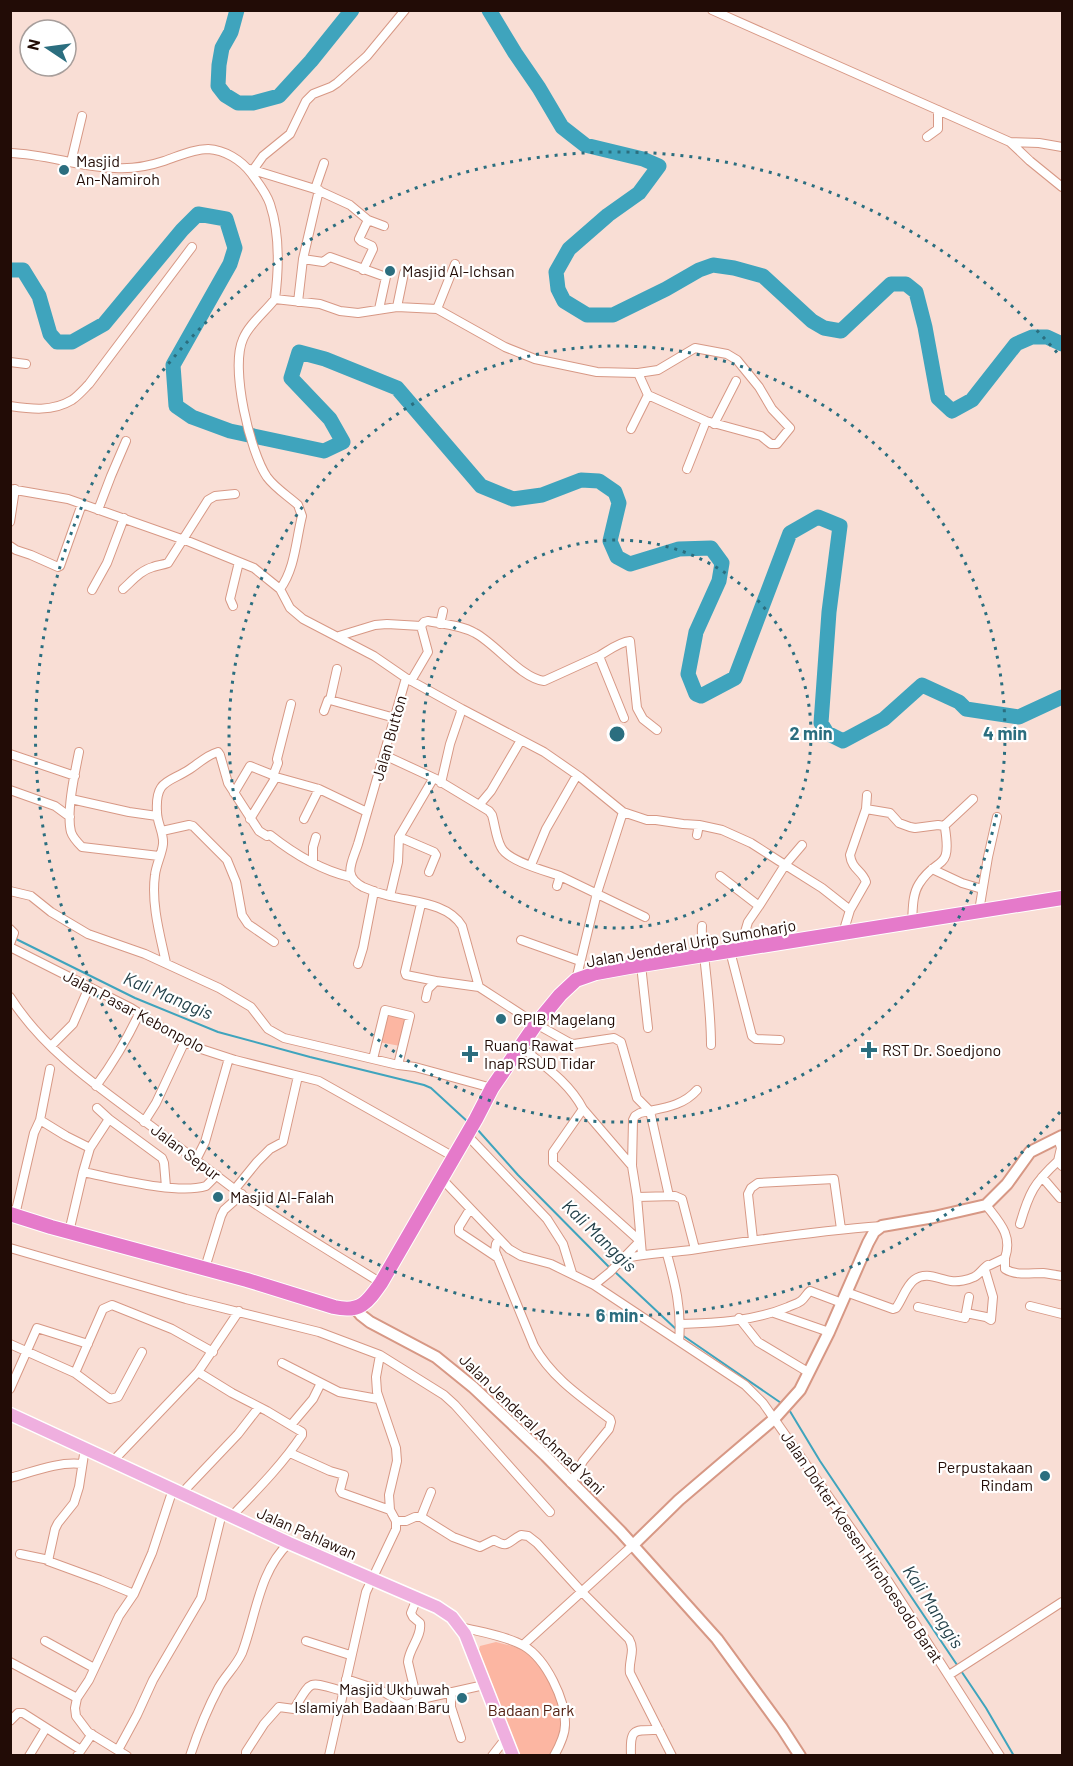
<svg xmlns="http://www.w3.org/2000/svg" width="1073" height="1766" font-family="Barlow,sans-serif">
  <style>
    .green { fill: #fcb6a2 }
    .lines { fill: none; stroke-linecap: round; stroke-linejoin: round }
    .stream { stroke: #3fa4bd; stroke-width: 2 }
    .river { stroke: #3fa4bd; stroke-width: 15 }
    .street-casing { stroke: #d79885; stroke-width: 10 }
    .secondary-casing { stroke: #d79885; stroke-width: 14 }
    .primary-casing { stroke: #fff; stroke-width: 15 }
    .highway-casing { stroke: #fff; stroke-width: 16 }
    .street { stroke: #fff; stroke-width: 8 }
    .secondary { stroke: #fff; stroke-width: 10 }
    .primary { stroke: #efafdf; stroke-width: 12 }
    .highway { stroke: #e57aca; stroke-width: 14 }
    .ring { fill: none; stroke: #2b6e7f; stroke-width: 3; stroke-dasharray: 3 6 }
    .poi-dot { fill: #2b6e7f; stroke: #fff; stroke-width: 2 }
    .labels { text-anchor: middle; stroke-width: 4.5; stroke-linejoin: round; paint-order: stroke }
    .poi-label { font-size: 16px; fill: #220c06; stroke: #fff; text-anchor: start }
    .street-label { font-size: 16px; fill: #220c06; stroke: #fff }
    .park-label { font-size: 16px; fill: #532213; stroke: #fff }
    .water-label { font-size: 18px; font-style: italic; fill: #23414a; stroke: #fff }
    .centre { fill: #2b6e7f; stroke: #fff; stroke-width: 3 }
    .ring-label { font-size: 18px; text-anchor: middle; font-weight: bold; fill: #2b6e7f; stroke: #fff; stroke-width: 4.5; stroke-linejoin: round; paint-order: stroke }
  </style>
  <rect width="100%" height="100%" fill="#f9ded5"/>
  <!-- green -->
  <path class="green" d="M387,1013L407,1018L400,1046L379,1042Z
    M496,1642C508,1645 521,1647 531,1655C546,1667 565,1705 563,1725C562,1735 556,1746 552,1755H518L477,1657L480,1646Z"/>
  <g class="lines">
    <!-- stream -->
    <path class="stream" d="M14,938L135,998L218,1032L310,1057L424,1085L431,1088L468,1122
      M477,1129L518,1175L610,1268
      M614,1271L678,1331
      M682,1335L784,1405
      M788,1408L820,1461L986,1708L1014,1756"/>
    <!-- river -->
    <path class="river" d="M237,10L231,32L222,48L219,65L218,86L225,95L238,103H253L279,96L311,61L352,10
      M489,10L515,53L539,88L562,127L585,145L643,159L659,166L639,193L608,215L569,249L556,272L558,289L564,301L587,315H613L666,289L699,270L713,265L734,268L763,276L812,321L824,328L841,331L891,284H906L916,292L925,327L938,398L952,411L972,400L1016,344L1032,337H1047L1062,344
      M10,270H23L39,296L50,334L57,342H72L104,324L182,230L198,214L226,219L235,248L230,264L173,365L176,406L192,417L230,431L324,451L343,442L330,419L291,378L299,352L325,359L397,388L481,486L513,499L542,495L581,480L599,481L615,492L619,503L610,541L617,557L630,564L679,549L711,548L722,563L719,581L696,632L688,674L696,694L701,696L735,678L790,533L818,517L840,526L829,612L821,723L827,733L843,741L884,719L922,685L959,702L966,709L1019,717L1062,697"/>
    <defs>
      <path id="street" d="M712,10L1010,142L1030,161L1062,187
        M927,137L938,129V110
        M1010,142L1039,143L1062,147
        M10,153C46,154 79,167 115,168C130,169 149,166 164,161C179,156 193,149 208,149C225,150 241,160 251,173C258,183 266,192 270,204C280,234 279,268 275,299
        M71,162L82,116
        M324,163L315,189L350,205L368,220L359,239L361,241L372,246L373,249L363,270
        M250,169L315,189
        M253,170L263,156L290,134L306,101L313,94L331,87L337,83L367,56L405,10
        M368,220L384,226
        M303,259L323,262L330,257L386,277L379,309
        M298,302L303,259L319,190
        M397,307L404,273
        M437,309L455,264
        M695,348L727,354L737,360L759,387L772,409L790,428L777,444H771L761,436L706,421L648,395L638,373L658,370Z
        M10,362L26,364
        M10,406C31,409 52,412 72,400C78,396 84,389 89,384L192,247
        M714,424L736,381
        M631,429L648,395
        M687,469L706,421
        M10,489L68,499L190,542L254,568L280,589L290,608L303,619L374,656L406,678L358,844C352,863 342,876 363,887C372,891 381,894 390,896C413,902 448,903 462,926L479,987L536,1024L570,1043L574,1044L614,1038L621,1042L637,1098L650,1111L669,1196
        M98,510L111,476L126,441
        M10,522L15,489
        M10,546L16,550L31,555L58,567L60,566L82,504
        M123,589C132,581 141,570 153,567C158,565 163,565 168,563L208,500L215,496L235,494
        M280,589C295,569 296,540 302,516L298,505C288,496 275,488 267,477C250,452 230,368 243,339C249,324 265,312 275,299L320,304L340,311L358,313L397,307L437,309L505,347L535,359L597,372L638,373
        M92,590L107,563L124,518
        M233,606L230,599L239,562
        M440,624L443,611
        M339,636L375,625L387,624L421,626
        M599,656C608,651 619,642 630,641L637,708L643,719L657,730
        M337,669L330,700L395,718
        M406,678L462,709L544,752L580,777L623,812L647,820H656L683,824L699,825L722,830L751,843L779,861L822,888L850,910
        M411,681L428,652L421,626L424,622L428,621C443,624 461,625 475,633C496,644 521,678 544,681L599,656L624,718
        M324,711L328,700H330
        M79,752C75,772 66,812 71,832C73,838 78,843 82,847L159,856
        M10,754L75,776
        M384,755L436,779
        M273,776L278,763L277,759L291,704
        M441,783L450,744L462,709
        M10,790L55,806L70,817
        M234,793L250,766L275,776
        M71,799L129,812L157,816
        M480,804L491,791L521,740
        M866,809L890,813L899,823L910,827L915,828L938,825L944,826L945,828C952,873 937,855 919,884C912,895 913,910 912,922
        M250,819L276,777L319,789L367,812
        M304,819L319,789
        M944,826L973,799
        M162,831L189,825L193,826L227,860L236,882L242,915L248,924L274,942
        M697,835L699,825
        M399,837L434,852L436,855L429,872
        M313,862V847L316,837
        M531,865L546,829L577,775
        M932,869L962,883L982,889
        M720,876L759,906L785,865L802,845
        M557,886L560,876L645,917
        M10,891L31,896L51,912L88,934L145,954L219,988L251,1007L268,1029L284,1038L398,1065L415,1067L492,1088
        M390,896L398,862L399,837L433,779H436L489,811L492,815C495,825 496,838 501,847C507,861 546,871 560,876
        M421,904L405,972L406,975L436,981
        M979,911L988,857L997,817
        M702,926C701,939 704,951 705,964C708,991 711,1018 711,1045
        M10,929L14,933L10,944
        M843,933L850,910L866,882C862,870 852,870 850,855L866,809L867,795
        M521,940L580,961
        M10,947L131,1008L175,1036L198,1048L235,1060L319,1081L454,1157
        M740,949L748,922L759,906
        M730,951L752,1036L756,1039L780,1040
        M166,963C160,935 151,904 155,875C156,865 162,854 163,844C164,833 157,823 157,812C155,779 169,783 190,769C199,763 207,755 218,752L220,755L228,783L259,831L267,836L270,835C294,854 321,870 350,877
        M358,964L363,948L374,891
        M641,965L648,1028
        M576,980L597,893L623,812
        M10,997C45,1052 100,1088 151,1126C181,1149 212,1172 242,1195C287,1226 335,1254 381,1283
        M426,998L428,989L436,981L479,987
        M51,1046L73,1024L89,987
        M520,1046C543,1065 569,1082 583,1109L553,1152V1163L640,1241L610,1272L594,1285
        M373,1059L385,1010L410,1016L398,1065
        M96,1086C113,1063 127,1039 139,1014
        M97,1108L109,1119
        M583,1109L632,1166
        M40,1120L66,1136L90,1148
        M144,1122L156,1103L185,1041
        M467,1135L547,1219L563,1244L572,1273
        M1058,1138L1061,1148L1058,1161L1062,1166
        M196,1160L205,1142L229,1058
        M83,1172C114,1178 177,1195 206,1186L217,1175
        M1042,1177L1060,1198
        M442,1179L509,1249L521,1256L551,1264L594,1285L745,1385L763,1403L888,1581L1000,1756
        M235,1189L257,1162L270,1149L283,1142L298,1076
        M637,1197L675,1196L682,1199L695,1249
        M470,1209L459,1227V1232L498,1258
        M15,1215L34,1133L40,1120L50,1069
        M1020,1224C1029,1193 1034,1183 1058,1161
        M69,1232L83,1172L90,1148L109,1119L162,1158L164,1163L166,1187
        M499,1239L496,1244L495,1251L534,1346C552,1378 581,1397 610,1419L611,1422L609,1429L583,1461L571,1483
        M753,1240L748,1194L751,1188L758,1183L834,1179L841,1229
        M10,1248L186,1299L319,1332L380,1355L444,1395L455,1405L550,1512
        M667,1254C675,1283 682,1310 679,1341
        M642,1255L637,1197L632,1166L633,1120L635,1116L640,1113C661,1108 682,1107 697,1090
        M1005,1258V1269C1016,1276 1030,1273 1043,1273C1050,1274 1056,1275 1062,1276
        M623,1259C644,1253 669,1253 691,1250C754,1240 817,1231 882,1226
        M205,1268L221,1216L224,1210L242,1194
        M846,1292L893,1309L896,1308C902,1300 906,1286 914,1280C926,1271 938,1279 951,1281C958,1282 968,1280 974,1277C979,1275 983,1268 988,1265
        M1030,1306L1062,1314
        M918,1307L965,1318L966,1313L986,1317L991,1320L993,1297L985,1270L986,1267L1005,1258C1013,1235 999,1222 986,1205
        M774,1313L829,1332
        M966,1313L969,1297
        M739,1318L758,1342L808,1372
        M681,1324C717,1323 754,1321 788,1307C792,1305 797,1304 801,1301C805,1298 807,1293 810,1291L842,1303
        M10,1344L75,1373
        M142,1352L118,1397L110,1399L75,1373L103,1309L112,1305L172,1329L213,1352
        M282,1363L339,1392L378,1399
        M198,1372L232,1393L267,1411L302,1432V1435C282,1465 256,1491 231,1517
        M10,1389L37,1328L88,1344
        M291,1425L313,1399L321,1383
        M85,1448L79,1487L74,1503L58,1523L55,1529L48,1561L100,1580L134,1594
        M290,1453L330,1471L344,1475L340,1490L342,1493L390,1510
        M113,1461L198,1372L239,1311
        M10,1478C32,1472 59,1461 82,1464
        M181,1494L238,1434L259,1407
        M421,1517L431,1492
        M396,1521H406L415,1517H421L453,1537L480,1547L494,1540C509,1549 507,1542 521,1535L528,1536L537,1543L581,1591L629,1639C636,1651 628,1661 630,1673L672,1756
        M20,1554L49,1560
        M417,1598L411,1613L413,1617L420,1623C422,1637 409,1648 408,1662L417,1700L484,1685
        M461,1627C480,1632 507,1636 524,1646C546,1659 566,1700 565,1725C565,1735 559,1747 554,1756
        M45,1641L94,1668
        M306,1641L350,1655
        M523,1645L632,1546
        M10,1662L77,1698
        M949,1675L1062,1602
        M346,1679L382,1691L404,1704L408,1705L417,1700
        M451,1692V1707L461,1738
        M10,1721L18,1713H23L81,1750
        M118,1750L137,1715L153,1680L201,1598L222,1513
        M29,1756L46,1728
        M77,1756L92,1734
        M127,1756L88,1732L76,1716L75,1708L77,1698L89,1680L119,1616L134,1594L152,1553L173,1489
        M190,1756C198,1732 207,1709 219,1687C226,1675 236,1666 242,1653C256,1616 259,1571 289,1543
        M246,1756V1752L264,1724L279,1707L294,1709C312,1680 307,1681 339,1690
        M329,1756L366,1592L396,1529V1521L390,1510L389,1495L397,1461L396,1448L377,1392L376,1377L380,1355
        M492,1756L506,1738
        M631,1756C630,1728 633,1730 659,1730"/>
      <path id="secondary" d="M356,1309L361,1315L370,1322L436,1357L473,1387L546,1456L621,1532L717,1639L782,1728L800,1756
        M632,1546L679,1500L774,1419L800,1390L829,1332L868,1243L874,1232L882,1226L934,1217L986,1205L1007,1184L1030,1152L1062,1136"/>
      <path id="primary" d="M10,1414L289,1543L437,1607L452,1617L465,1634L513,1756"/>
      <path id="highway" d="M10,1214L51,1227L247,1280L334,1307C360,1313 367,1303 381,1283L476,1119L492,1088L536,1024L560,995L576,980L596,973L629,967L1062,898"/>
    </defs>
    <!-- street casing -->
    <use href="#street" class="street-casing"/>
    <!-- secondary casing -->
    <use href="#secondary" class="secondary-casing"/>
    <!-- primary casing -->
    <use href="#primary" class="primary-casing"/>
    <!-- highway casing -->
    <use href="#highway" class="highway-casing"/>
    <!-- street -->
    <use href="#street" class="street"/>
    <!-- secondary -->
    <use href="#secondary" class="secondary"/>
    <!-- primary -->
    <use href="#primary" class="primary"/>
    <!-- highway -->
    <use href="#highway" class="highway"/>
  </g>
  <!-- distance rings -->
  <g class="ring">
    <circle cx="617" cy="734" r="194"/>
    <circle cx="617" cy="734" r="388"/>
    <path d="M1060 1112A582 582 0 1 1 1060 356"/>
  </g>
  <!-- markers -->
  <g class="poi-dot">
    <circle cx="64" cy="170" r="6"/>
    <circle cx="390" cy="271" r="6"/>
    <circle cx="501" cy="1019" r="6"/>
    <path d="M866 1041h6v6h6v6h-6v6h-6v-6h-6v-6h6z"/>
    <path d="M467 1045h6v6h6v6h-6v6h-6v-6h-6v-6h6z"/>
    <circle cx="218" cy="1197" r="6"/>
    <circle cx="1045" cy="1476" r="6"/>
    <circle cx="462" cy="1698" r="6"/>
  </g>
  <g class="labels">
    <!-- poi labels -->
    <g class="poi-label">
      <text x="76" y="167">Masjid<tspan x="76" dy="18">An-Namiroh</tspan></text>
      <text x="402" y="277">Masjid Al-Ichsan</text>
      <text x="513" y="1025">GPIB Magelang</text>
      <text x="484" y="1051">Ruang Rawat<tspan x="484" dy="18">Inap RSUD Tidar</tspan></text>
      <text x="882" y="1056">RST Dr. Soedjono</text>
      <text x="230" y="1203">Masjid Al-Falah</text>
      <text x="1033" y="1473" text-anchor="end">Perpustakaan<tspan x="1033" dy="18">Rindam</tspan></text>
      <text x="450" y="1695" text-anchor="end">Masjid Ukhuwah<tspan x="450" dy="18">Islamiyah Badaan Baru</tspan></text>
    </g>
    <!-- street labels -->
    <g class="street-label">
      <text transform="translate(389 738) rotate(-74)" y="6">Jalan Button</text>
      <text transform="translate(691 943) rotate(-10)" y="6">Jalan Jenderal Urip Sumoharjo</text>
      <text transform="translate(134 1011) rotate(28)" y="6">Jalan Pasar Kebonpolo</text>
      <text transform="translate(186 1152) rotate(37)" y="6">Jalan Sepur</text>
      <text transform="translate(532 1424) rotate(44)" y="6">Jalan Jenderal Achmad Yani</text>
      <text transform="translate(307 1533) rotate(24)" y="6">Jalan Pahlawan</text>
      <text transform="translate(862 1547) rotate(56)" y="6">Jalan Dokter Koesen Hirohoesodo Barat</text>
    </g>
    <!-- park labels -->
    <g class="park-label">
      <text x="531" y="1716">Badaan Park</text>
    </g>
    <!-- water labels -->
    <g class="water-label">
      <text transform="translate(168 996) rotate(23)" y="6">Kali Manggis</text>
      <text transform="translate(599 1236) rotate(44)" y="6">Kali Manggis</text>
      <text transform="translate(933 1607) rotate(57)" y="6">Kali Manggis</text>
    </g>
  </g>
  <circle cx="617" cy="734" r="9" class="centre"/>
  <g class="ring-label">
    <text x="811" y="740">2 min</text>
    <text x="1005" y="740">4 min</text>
    <text x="617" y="1322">6 min</text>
  </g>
  <!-- border -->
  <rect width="1073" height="1766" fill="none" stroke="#220c06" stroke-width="24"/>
  <!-- north arrow -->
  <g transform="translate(48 48) rotate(283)"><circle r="28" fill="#ffffff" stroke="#a79e9b" stroke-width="1.5"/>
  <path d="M0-4.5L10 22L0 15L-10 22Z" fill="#2b6e7f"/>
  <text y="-9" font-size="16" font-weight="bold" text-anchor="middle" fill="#220c06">N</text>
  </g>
</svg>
